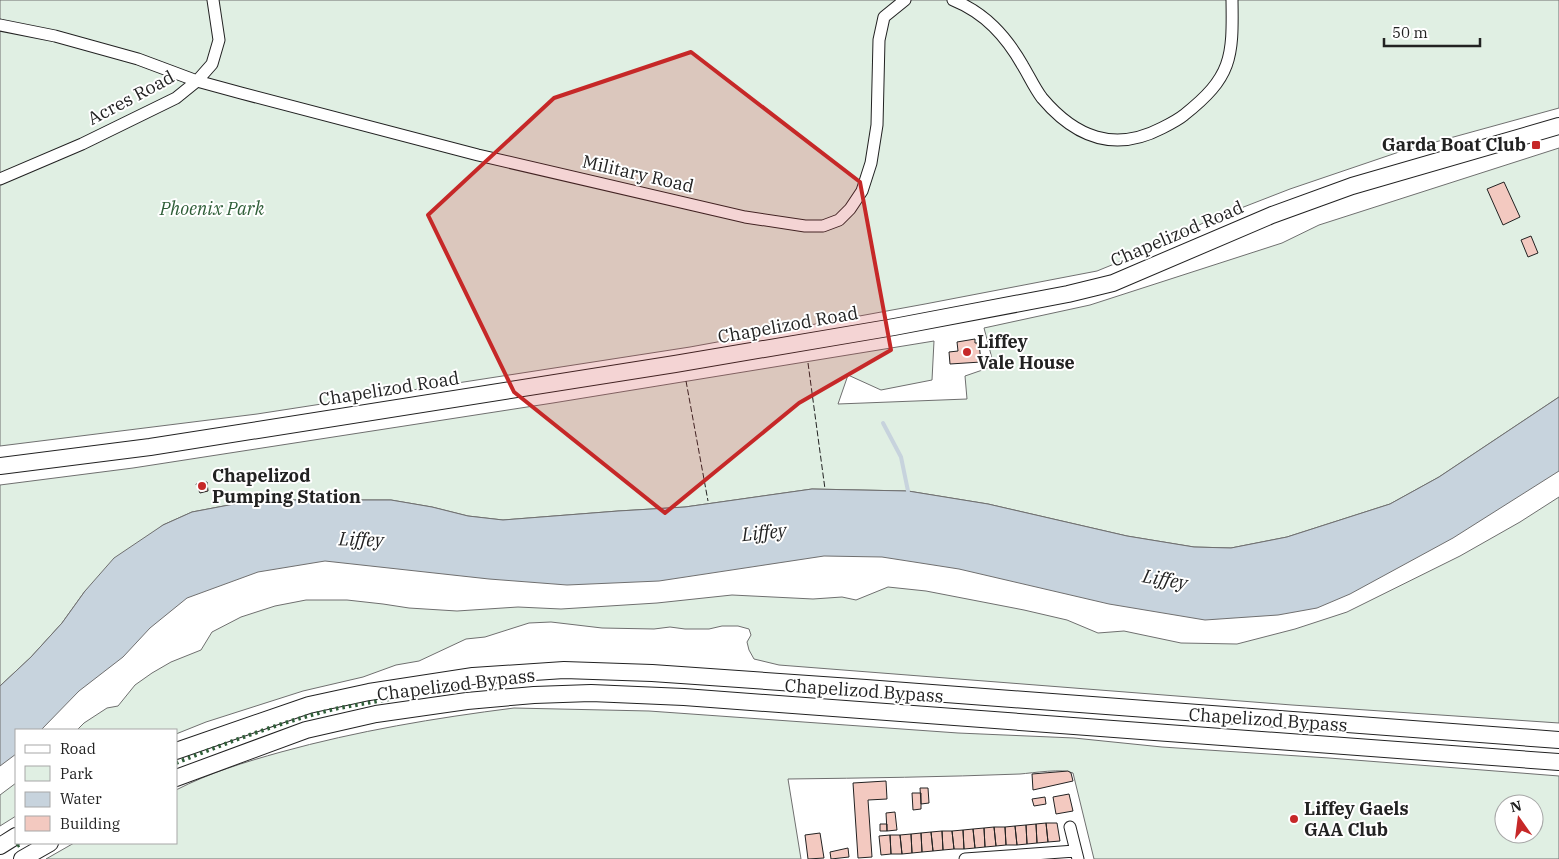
<svg xmlns="http://www.w3.org/2000/svg" width="1559" height="859" font-family="'IBM Plex Serif',serif">
  <style>
    .green { fill: #e0efe3; stroke: #6f6f6f; fill-rule: evenodd }
    .water { fill: #c7d3dd; stroke: #6f6f6f }
    .lines { fill: none; stroke-linecap: round; stroke-linejoin: round }
    .stream { stroke: #c7d3dd; stroke-width: 4 }
    .building { fill: #f3c9c0; stroke: #222 }
    .street-casing { stroke: #222; stroke-width: 13 }
    .secondary-casing { stroke: #222; stroke-width: 18 }
    .street { stroke: #fff; stroke-width: 11 }
    .secondary { stroke: #fff; stroke-width: 16 }
    .hedge { stroke: #2f5e38; stroke-width: 4; stroke-dasharray: 2.5 4; stroke-linecap: butt }
    .fence { stroke: #222; stroke-width: 1; stroke-dasharray: 6 2.5; stroke-linecap: butt }
    .marked { fill: #c62828; fill-opacity: 0.2; stroke: #c62828; stroke-width: 4; stroke-linejoin: round }
    .poi-dot { fill: #c62828; stroke: #fff; stroke-width: 2 }
    .labels { text-anchor: middle; stroke-width: 4; stroke-linejoin: round; paint-order: stroke }
    .street-label { font-size: 18px; fill: #222; stroke: #fff }
    .poi-label { font-size: 18px; font-weight: bold; fill: #222; stroke: #fff; text-anchor: start }
    .park-label { font-size: 18px; font-style: italic; fill: #2f5e38; stroke: #fff }
    .water-label { font-size: 19px; font-style: italic; fill: #222; stroke: #fff }
  </style>
  <rect width="100%" height="100%" fill="#fff"/>
  <!-- green -->
  <path class="green" d="M0,0H1559V108L1399,152L1290,189L1205,222L1161,245L1097,271L925,304L690,347L257,414L0,446Z
    M1559,148V397L1439,477L1390,504L1287,537L1231,548L1194,547L1127,536L988,504L908,491L812,489L685,507L618,511L503,520L468,516L432,507L391,500H285L250,501L229,505L192,512L163,525L85,591L62,623L31,657L0,686V485L133,468L553,403L934,341L932,380L881,390L848,375L838,404L967,399L965,376L994,366L984,328L1090,305L1282,243L1319,225Z
    M1559,497V723L1292,705L779,665L754,659L749,650L747,642L751,635L749,629L738,626H722L709,629H685L670,627L654,629L602,628L551,622L529,623L485,637L466,639L419,661L396,665L363,677L303,691L206,722L176,734V730H77L84,723L107,708L118,706L135,685L152,673L171,662L201,650L212,632L241,617L275,606L306,600H347L383,604L409,608L457,611L518,607L561,609L657,603L732,595L813,599L842,597L856,600L888,587L926,591L1024,610L1067,620L1098,633L1124,631L1181,643L1237,644L1295,629L1347,612L1460,556L1520,522Z
    M514,708L649,711L958,733L1074,738L1162,747L1329,758L1559,776V859H1094L1073,773C1063,768 1033,773 1020,774C943,777 866,778 788,779L801,859H46L74,843H176V790C209,773 245,762 281,752C357,731 435,718 514,708ZM1504,804H1534V834H1504Z
    M16,783V816L0,826V795Z"/>
  <!-- water -->
  <path class="water" d="M1559,397V471L1453,538L1350,594L1317,608L1278,615L1205,620L1109,604L959,569L882,557L824,556L659,581L567,585L489,579L325,561L258,572L187,598L150,628L123,657L79,691L41,730H16V754L0,766V686L31,657L62,623L85,591L114,558L163,525L192,512L229,505L250,501L285,500H391L432,507L468,516L503,520L618,511L685,507L812,489L908,491L988,504L1127,536L1194,547L1231,548L1287,537L1390,504L1439,477Z"/>
  <g class="lines">
    <!-- stream -->
    <path class="stream" d="M883,423L901,457L908,491"/>
  </g>
  <!-- building -->
  <path class="building" d="M1504,182L1520,217L1503,225L1487,189Z
    M1531,236L1538,253L1528,257L1521,240Z
    M975,339V343H979L981,362L950,364L949,352L958,351L957,342Z
    M207,482L208,491L200,493L196,484Z
    M1068,771L1071,773L1073,781L1033,790L1032,774Z
    M886,781L887,799L868,800L872,857L858,858L853,783Z
    M920,788H928L929,803L921,804Z
    M912,793H921V809L913,810Z
    M1069,794L1073,811L1056,814L1053,797Z
    M1045,797L1046,804L1034,806L1032,799Z
    M895,812L897,830L887,831L886,813Z
    M1046,823L1048,842L1037,843L1036,824Z
    M1046,823H1057L1060,841L1048,842Z
    M880,824H887V831H880Z
    M1036,824L1037,843L1027,844L1026,825Z
    M1026,825L1027,844L1017,845L1015,826Z
    M1015,826L1017,845H1006L1005,827Z
    M994,827L996,846L985,847L984,828Z
    M994,827H1005L1006,845L996,846Z
    M984,828L985,847L975,848L973,829Z
    M973,829L975,848L964,849L963,830Z
    M963,830L964,849H954L952,831Z
    M942,831L943,850L933,851L931,832Z
    M942,831H952L954,849L943,850Z
    M931,832L933,851L922,852L921,833Z
    M820,833L824,858L808,859L805,835Z
    M921,833L922,852L912,853L911,834Z
    M911,834L912,853L902,854L900,835Z
    M890,835L891,854L881,855L879,836Z
    M890,835H900L902,854H891Z
    M848,848L849,857L831,859L830,852Z"/>
  <g class="lines">
    <defs>
      <path id="street" d="M953,0C985,13 1006,36 1023,66C1029,76 1035,89 1042,98C1075,137 1114,153 1162,128C1170,124 1178,120 1184,115C1232,77 1233,58 1232,0
        M0,25L55,36L138,59L197,81L241,93L478,155L745,217L805,226H823L839,220L850,209L862,191L871,163L877,125L879,40L884,17L905,0
        M0,179L82,144L176,98L197,81L212,64L219,40L213,0
        M1070,827L1078,859
        M965,859L1075,851"/>
      <path id="secondary" d="M0,466L150,447L675,364L894,327L1068,294L1113,283L1272,215L1352,186L1559,126
        M176,751L309,705L369,692L473,676L564,670L652,673L866,688L1559,740
        M176,778L306,730L376,714L467,701L534,695L591,693L684,697L1559,762
        M0,846L16,836
        M22,859L50,843"/>
    </defs>
    <!-- street casing -->
    <use href="#street" class="street-casing"/>
    <!-- secondary casing -->
    <use href="#secondary" class="secondary-casing"/>
    <!-- street -->
    <use href="#street" class="street"/>
    <!-- secondary -->
    <use href="#secondary" class="secondary"/>
    <!-- hedge -->
    <path class="hedge" d="M176,763C229,742 283,721 339,708C362,704 384,700 407,696
      M17,846L22,843"/>
    <!-- fence -->
    <path class="fence" d="M808,363L825,489
      M686,381L708,501"/>
  </g>
  <!-- marked area -->
  <path class="marked" d="M691,52L860,182L891,350L799,403L665,513L514,392L428,215L554,98Z"/>
  <!-- markers -->
  <g class="poi-dot">
    <rect x="1531" y="140" width="10" height="10" rx="2.5"/>
    <circle cx="967" cy="352" r="5"/>
    <circle cx="202" cy="486" r="5"/>
    <circle cx="1294" cy="819" r="5"/>
  </g>
  <g class="labels">
    <!-- street labels -->
    <g class="street-label">
      <text transform="translate(131 98) rotate(-28)" y="6">Acres Road</text>
      <text transform="translate(638 174) rotate(13)" y="6">Military Road</text>
      <text transform="translate(1177 234) rotate(-23)" y="6">Chapelizod Road</text>
      <text transform="translate(788 325) rotate(-10)" y="6">Chapelizod Road</text>
      <text transform="translate(389 389) rotate(-9)" y="6">Chapelizod Road</text>
      <text transform="translate(456 685) rotate(-7)" y="6">Chapelizod Bypass</text>
      <text transform="translate(864 691) rotate(4)" y="6">Chapelizod Bypass</text>
      <text transform="translate(1268 720) rotate(4)" y="6">Chapelizod Bypass</text>
    </g>
    <!-- poi labels -->
    <g class="poi-label">
      <text x="1526" y="151" text-anchor="end">Garda Boat Club</text>
      <text x="977" y="348">Liffey<tspan x="977" dy="21">Vale House</tspan></text>
      <text x="212" y="482">Chapelizod<tspan x="212" dy="21">Pumping Station</tspan></text>
      <text x="1304" y="815">Liffey Gaels<tspan x="1304" dy="21">GAA Club</tspan></text>
    </g>
    <!-- park labels -->
    <g class="park-label">
      <text x="212" y="215">Phoenix Park</text>
    </g>
    <!-- water labels -->
    <g class="water-label">
      <text transform="translate(764 532) rotate(-6)" y="7">Liffey</text>
      <text transform="translate(361 539) rotate(2)" y="7">Liffey</text>
      <text transform="translate(1165 579) rotate(10)" y="7">Liffey</text>
    </g>
  </g>
  <!-- legend -->
  <rect x="15" y="729" width="162" height="115" fill="#ffffff" stroke="#a7a7a7"/>
  <rect x="25" y="745" width="25" height="8" fill="#ffffff" stroke="#a7a7a7"/>
  <text x="60" y="754" font-size="15" fill="#222222">Road</text>
  <rect x="25" y="766" width="25" height="15" fill="#e0efe3" stroke="#a7a7a7"/>
  <text x="60" y="779" font-size="15" fill="#222222">Park</text>
  <rect x="25" y="792" width="25" height="15" fill="#c7d3dd" stroke="#a7a7a7"/>
  <text x="60" y="804" font-size="15" fill="#222222">Water</text>
  <rect x="25" y="816" width="25" height="15" fill="#f3c9c0" stroke="#a7a7a7"/>
  <text x="60" y="829" font-size="15" fill="#222222">Building</text>
  <!-- north arrow -->
  <g transform="translate(1519 819) rotate(346)"><circle r="24" fill="#ffffff" stroke="#a7a7a7"/>
  <path d="M0-4L9 19L0 12L-9 19Z" fill="#c62828"/>
  <text y="-8" font-size="14" font-weight="bold" text-anchor="middle" fill="#222222">N</text>
  </g>
  <!-- scale -->
  <path d="M1384 38v8h96v-8" fill="none" stroke="#222222" stroke-width="2.5"/>
  <text x="1392" y="38" font-size="15" fill="#222222" stroke="#ffffff" stroke-width="4" paint-order="stroke">50 m</text>
</svg>
